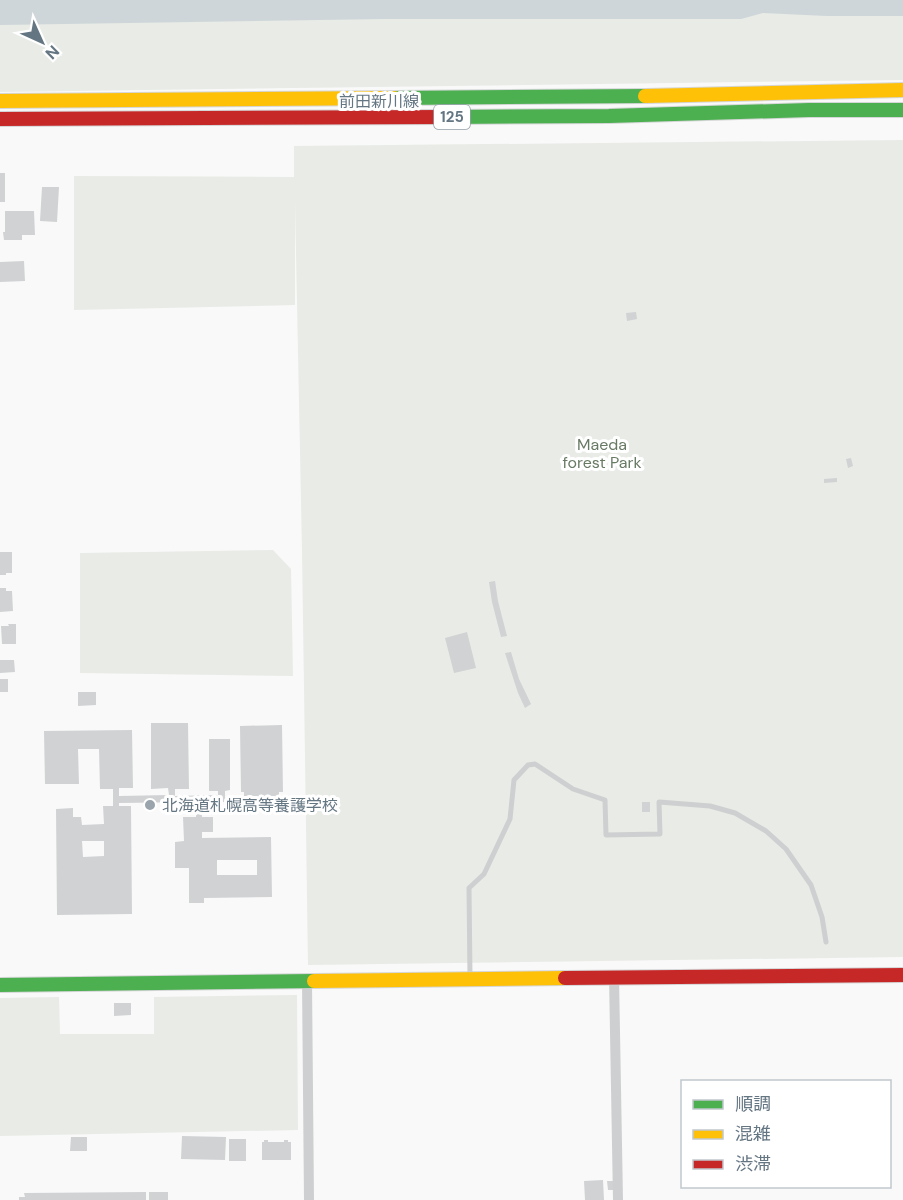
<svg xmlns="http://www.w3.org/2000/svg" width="903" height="1200" font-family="'DM Sans','Noto Sans JP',sans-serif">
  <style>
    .green { fill: #e8ebe6 }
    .water { fill: #ced6d9 }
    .building { fill: #d0d2d3; fill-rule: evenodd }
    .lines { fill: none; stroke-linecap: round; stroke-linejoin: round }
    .fast-casing { stroke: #d5d6d7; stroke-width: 16 }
    .slow-casing { stroke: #d5d6d7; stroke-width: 16 }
    .jam-casing { stroke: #d5d6d7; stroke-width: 16 }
    .lane { stroke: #cecfd0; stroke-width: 5 }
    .street { stroke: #cecfd0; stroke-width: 10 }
    .fast { stroke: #4caf50; stroke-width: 14 }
    .slow { stroke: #ffc107; stroke-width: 14 }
    .jam { stroke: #c62828; stroke-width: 14 }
    .poi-dot { fill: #99a4ac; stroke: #fff; stroke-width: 2 }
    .labels { text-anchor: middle; stroke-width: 6; stroke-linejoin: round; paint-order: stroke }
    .shield { fill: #fff; stroke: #939fa8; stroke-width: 1.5 }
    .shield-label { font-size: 15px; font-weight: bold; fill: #657683 }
    .street-label { font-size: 16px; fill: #657683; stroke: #fff }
    .park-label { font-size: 16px; fill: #687a64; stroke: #fff }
    .poi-label { font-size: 16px; fill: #657683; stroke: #fff; text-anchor: start }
  </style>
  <rect width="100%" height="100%" fill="#f9f9f9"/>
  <!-- green -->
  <path class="green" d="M0,0H903V80L0,92Z
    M903,140V957L308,965L302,550L295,202V305L74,310V176L294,177V146Z
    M273,550L291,569L293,676L80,673V553Z
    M297,995L298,1130L0,1136V998L59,997L60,1034H154V997Z"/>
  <!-- water -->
  <path class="water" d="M0,0H903V16H827L763,13L741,19H384L0,25Z"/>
  <!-- building -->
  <path class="building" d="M0,173H5V202H0Z
    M42,187H59L57,222L40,221Z
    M5,211H34L35,235H22V240H4L3,232H5Z
    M24,261L25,281L0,282V262Z
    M636,312L637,319L627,321L626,313Z
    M851,458L853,466L848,468L846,459Z
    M837,478V482L824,483V479Z
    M0,552H12V573H6V575H0Z
    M495,581L498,601L507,636L501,637L492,602L489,582Z
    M0,588H6V591H12L13,611L0,612Z
    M8,624H16V644H2L1,626H9Z
    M467,632L476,668L454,673L445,638Z
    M511,652L519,679L531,704L525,708L518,693L505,653Z
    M0,660H14L15,672L0,673Z
    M0,679H8V692H0Z
    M78,692H96V705L78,706Z
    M151,723H188L189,789H175V796L218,795V791H209V739H230V790L225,791V802H201L202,817H213V832H202V838L271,837L272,897L204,898V903H189V868H175V842L184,841L183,817H196V802L119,803V806H131L132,914L57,915L56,809L73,808V817H81L82,825L104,824L103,806H113V789H100L99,749H78L79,784H45L44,731L132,730L133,788H119V796L169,795L168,788L151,789ZM82,841H104V856L83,857ZM217,860H257V875H217Z
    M282,725L283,792H279V798H244V792H241L240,726Z
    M642,802H650V812H642Z
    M114,1003H131V1015L114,1016Z
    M182,1136L226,1137L225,1160L181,1159Z
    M71,1137H87V1151H70Z
    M229,1139H246V1161H229Z
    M264,1140H268V1142H284V1140H288V1142H291V1160H262V1142H264Z
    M603,1180L604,1200H585L584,1181Z
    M607,1181H614V1190H608Z
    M146,1192V1200H19V1197H25L24,1193Z
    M149,1192H168V1200H149Z"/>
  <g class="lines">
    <defs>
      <path id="fast" d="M394,98L645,96
        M446,117L609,116L809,110H903
        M0,985L314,981"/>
      <path id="slow" d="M645,96L903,90
        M0,101L394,98
        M314,981L565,978"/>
      <path id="jam" d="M0,119L446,117
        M565,978L903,975"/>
    </defs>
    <!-- fast casing -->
    <use href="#fast" class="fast-casing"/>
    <!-- slow casing -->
    <use href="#slow" class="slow-casing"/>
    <!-- jam casing -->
    <use href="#jam" class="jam-casing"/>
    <!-- lane -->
    <path class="lane" d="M470,978L469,888L484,874L510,819L514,780L528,765L535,764L573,789L605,800L606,835L660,834L659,802L710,806L735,813L766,831L786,849L811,885L822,917L826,942"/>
    <!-- street -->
    <path class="street" d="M614,976L618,1200
      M307,981L309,1200"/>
    <!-- fast -->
    <use href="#fast" class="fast"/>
    <!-- slow -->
    <use href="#slow" class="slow"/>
    <!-- jam -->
    <use href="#jam" class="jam"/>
  </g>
  <!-- markers -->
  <circle class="poi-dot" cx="150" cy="805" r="6"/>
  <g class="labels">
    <!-- shield labels -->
    <rect class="shield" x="434" y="105" width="36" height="24" rx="4.5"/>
    <g class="shield-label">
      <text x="452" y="122">125</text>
    </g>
    <!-- street labels -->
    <g class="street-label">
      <text x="379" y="107">前田新川線</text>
    </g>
    <!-- park labels -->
    <g class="park-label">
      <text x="602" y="450">Maeda<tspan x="602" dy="18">forest Park</tspan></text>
    </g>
    <!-- poi labels -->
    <g class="poi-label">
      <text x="162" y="811">北海道札幌高等養護学校</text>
    </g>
  </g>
  <!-- legend -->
  <rect x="681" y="1080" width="210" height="108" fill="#ffffff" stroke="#c1c8cd" stroke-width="1.5"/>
  <rect x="693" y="1100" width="30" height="9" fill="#4caf50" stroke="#c1c8cd" stroke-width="1.5"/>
  <text x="735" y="1110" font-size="18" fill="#657683">順調</text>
  <rect x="693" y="1130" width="30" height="9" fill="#ffc107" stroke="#c1c8cd" stroke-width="1.5"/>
  <text x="735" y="1140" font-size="18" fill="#657683">混雑</text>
  <rect x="693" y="1160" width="30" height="9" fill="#c62828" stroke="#c1c8cd" stroke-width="1.5"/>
  <text x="735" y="1170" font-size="18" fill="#657683">渋滞</text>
  <!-- north arrow -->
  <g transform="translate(42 42) rotate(135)" stroke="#ffffff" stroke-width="4.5" paint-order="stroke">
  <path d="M0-4.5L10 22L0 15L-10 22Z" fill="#657683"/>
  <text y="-9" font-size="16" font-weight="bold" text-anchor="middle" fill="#657683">N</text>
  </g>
</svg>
